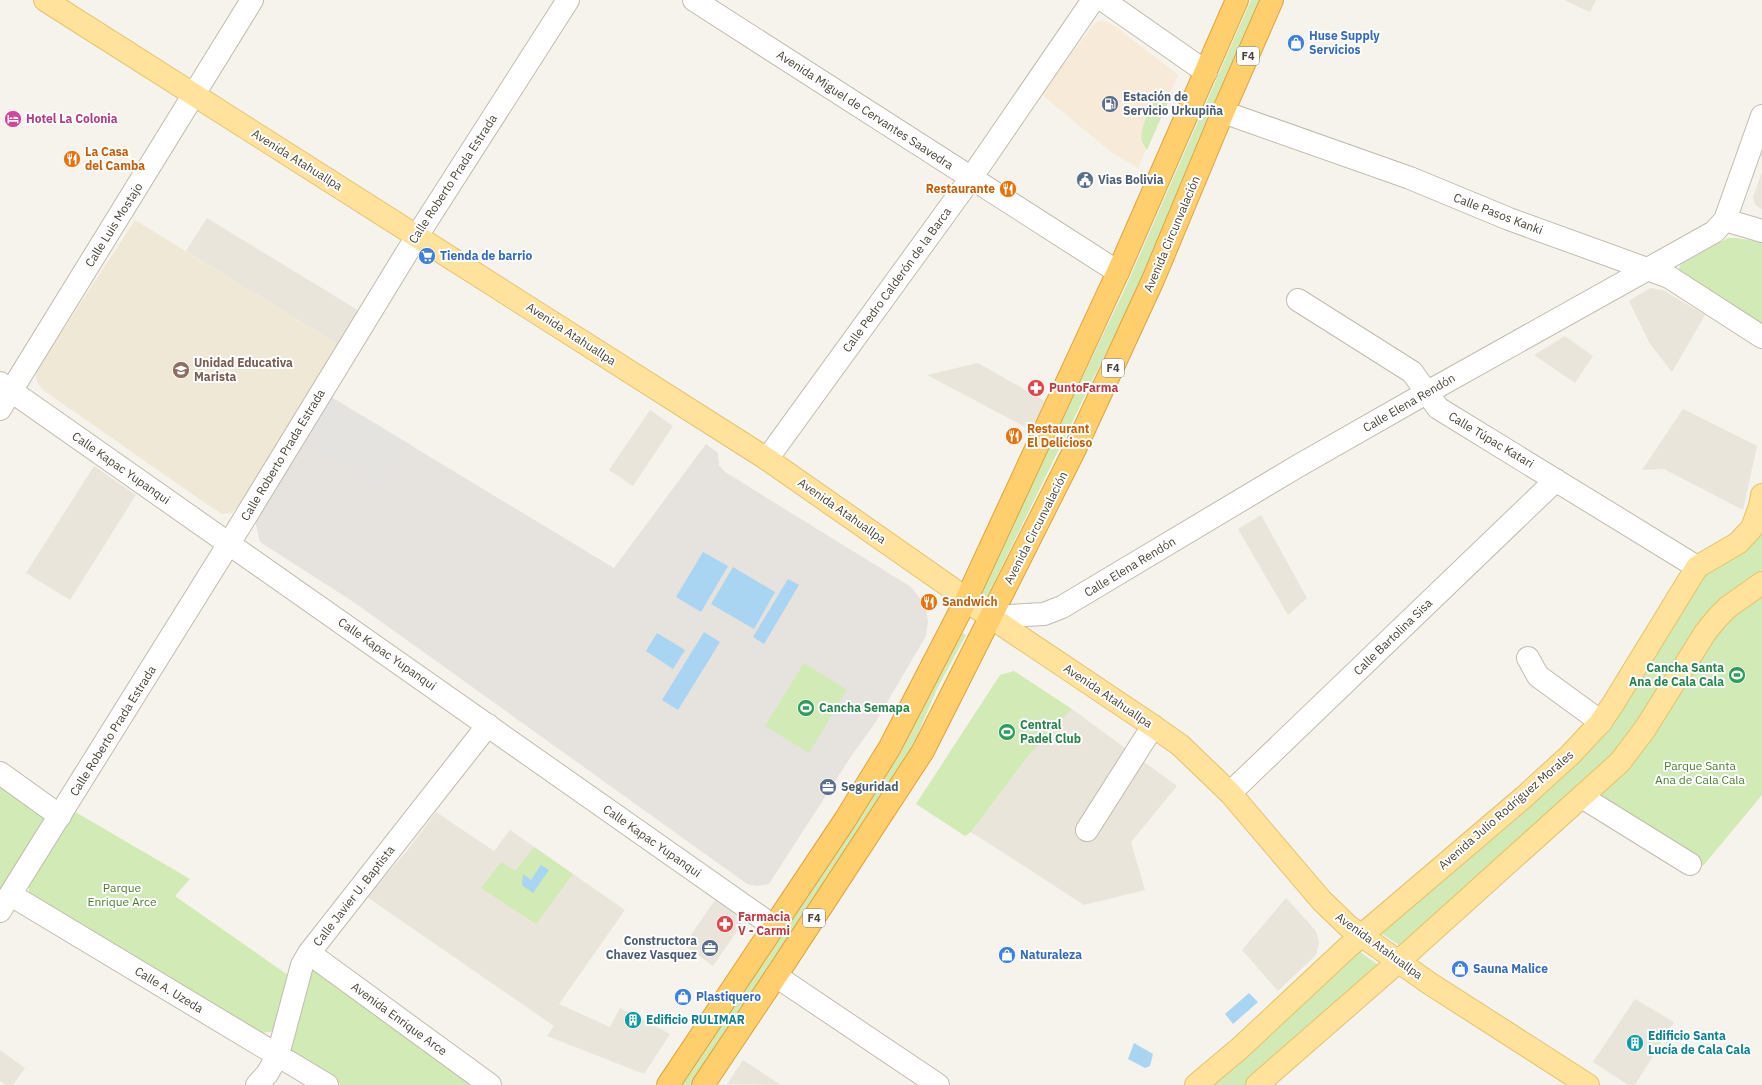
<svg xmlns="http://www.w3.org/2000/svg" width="1762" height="1085" font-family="'IBM Plex Sans',sans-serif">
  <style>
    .residential { fill: #eae5da }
    .commercial { fill: #f7ead8 }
    .industrial { fill: #e6e2dd }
    .education { fill: #efe8d6 }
    .green { fill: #d2eab5 }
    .parking { fill: #e5e3e0 }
    .water { fill: #a9d4f2 }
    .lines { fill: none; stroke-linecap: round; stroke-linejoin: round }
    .minor-casing { stroke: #c2bbae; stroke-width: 24 }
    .major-casing { stroke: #e6c16a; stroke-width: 24 }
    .highway-casing { stroke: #e0a43c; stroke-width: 24 }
    .minor { stroke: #fff; stroke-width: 22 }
    .major { stroke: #ffe39c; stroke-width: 22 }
    .highway { stroke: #ffcf6e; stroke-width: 22 }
    .labels { text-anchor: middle; stroke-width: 4; stroke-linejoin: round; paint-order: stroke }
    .shield { fill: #fff; stroke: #817c74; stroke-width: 1 }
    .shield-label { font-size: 11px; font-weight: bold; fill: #4b4439 }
    .shop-label { font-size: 12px; font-weight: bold; fill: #366cbe; stroke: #fff; text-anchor: start }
    .service-label { font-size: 12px; font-weight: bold; fill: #4e5e75; stroke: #fff; text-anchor: start }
    .street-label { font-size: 12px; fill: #4b4439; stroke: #fff }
    .hotel-label { font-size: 12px; font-weight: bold; fill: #b23c85; stroke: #fff; text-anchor: start }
    .food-label { font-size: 12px; font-weight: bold; fill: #c56008; stroke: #fff; text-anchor: start }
    .education-label { font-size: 12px; font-weight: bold; fill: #785e54; stroke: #fff; text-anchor: start }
    .health-label { font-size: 12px; font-weight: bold; fill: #be3a42; stroke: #fff; text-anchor: start }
    .leisure-label { font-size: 12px; font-weight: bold; fill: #27864d; stroke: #fff; text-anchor: start }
    .park-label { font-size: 12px; fill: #4a7f2a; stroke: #fff }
    .culture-label { font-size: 12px; font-weight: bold; fill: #0d838f; stroke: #fff; text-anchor: start }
  </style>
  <rect width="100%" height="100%" fill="#f6f3ec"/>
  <!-- residential -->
  <path class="residential" d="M1564,0H1596L1590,12Z
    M1762,172V209L1755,205L1753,197Z
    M207,218L361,312L340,346L186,251Z
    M1650,288L1663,290L1705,315L1672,372L1650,344L1629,301Z
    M1565,336L1593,356L1575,383L1534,355Z
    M978,363L1045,401L1031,430L927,375Z
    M1683,409L1757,446L1743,510L1664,469L1642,470Z
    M650,410L673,426L633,486L609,470Z
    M94,466L136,495L70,600L26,573Z
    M1261,515L1307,598L1288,615L1238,529Z
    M1072,709L1177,786L1131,842L1145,890L1084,905L971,832L1029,755Z
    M436,812L494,851L510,830L625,910L559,1004L610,1027L620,1008L670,1034L644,1074L547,1036L554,1026L367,897L406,852Z
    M717,897L739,913L742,924L713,966L684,945Z
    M1286,898L1316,931L1319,942L1316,955L1278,991L1242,950Z
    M1635,999L1674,1022L1635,1085H1628L1593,1062Z
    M0,1050L25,1068L13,1085H6L0,1081Z
    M743,1060L781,1085L727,1084Z"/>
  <!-- commercial -->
  <path class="commercial" d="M1099,21H1105L1112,24L1178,75L1138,168L1111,152L1041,94L1094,24Z"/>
  <!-- industrial -->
  <path class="industrial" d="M331,397L614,568L706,444L718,453L719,465L725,472L911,587L919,597L926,610L928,621L926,636L875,723L852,755L769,884L757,886L747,884L355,603L260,542L255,521Z"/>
  <!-- education -->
  <path class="education" d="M135,220L340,346L237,508L232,513L222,514L205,503L43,390L37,382L36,373L39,367Z"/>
  <!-- green -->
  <path class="green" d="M1251,0H1263L1134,295L987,597L979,593L1124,291Z
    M1162,93H1172L1147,150C1145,147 1143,144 1142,141C1139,129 1152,100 1162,93Z
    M1728,238H1736L1762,242V327L1680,274L1679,269L1681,264Z
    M1762,524V570L1724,600L1632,739L1403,948L1381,933L1546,787L1703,575Z
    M1762,593V795L1703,866L1594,798L1714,634L1734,613Z
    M961,632L966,635L937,689L911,750L690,1085H679L757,965L901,752L937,677Z
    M804,663L847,690L809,753L765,726Z
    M1014,671L1072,709L1029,755L971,832L965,836L916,804L1000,675Z
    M0,779L43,816V821L0,893Z
    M72,810L190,879L175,896L292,978L277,1029L270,1032L257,1033L36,900L29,892V882Z
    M534,847L573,874L536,924L481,888L501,862L515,871Z
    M1359,951L1381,967L1247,1085H1208Z
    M314,967L481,1085H341L292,1055L289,1048L306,973Z"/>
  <!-- parking -->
  <path class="parking" d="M331,397L411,445L384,492L304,442Z"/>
  <!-- water -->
  <path class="water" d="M703,552L728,566L701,612L676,597Z
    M733,567L775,592L754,629L711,604Z
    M788,579L799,585L764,644L753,637Z
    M704,632L720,642L678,710L662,700Z
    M657,633L685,650L673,669L646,651Z
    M541,865L549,870L533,893L522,885L523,874L531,880Z
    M1249,993L1258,1002L1233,1024L1225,1014Z
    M1134,1043L1153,1054L1150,1066L1145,1068L1128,1059Z"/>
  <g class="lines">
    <defs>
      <path id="minor" d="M694,0L1118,272
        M1103,0L1206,72
        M1223,112L1410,178L1509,219L1669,277L1762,337
        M1725,220L1762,231
        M1298,300L1412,372L1438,408L1697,567
        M0,383L773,926
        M0,409L252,0
        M767,459L971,178L1093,0
        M990,617L1044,614L1062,607L1298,466L1426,393L1714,232L1725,220L1762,116
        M1528,658L1538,676L1601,722
        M0,773L60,816
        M1230,793L1556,480
        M1582,797L1690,864
        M1087,830L1153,726
        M11,895L327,1085
        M0,911L238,529L417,236L568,0
        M309,953L490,1085
        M776,976L938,1085
        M257,1085L267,1074L278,1055L302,965L309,953L488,725"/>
      <path id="major" d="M45,0L767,459L950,587L977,608L1153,726L1180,745L1230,793L1322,901L1348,926L1429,983L1588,1085
        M1196,1085L1240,1048L1348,947L1524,797L1570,755L1600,723L1613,704L1697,567L1738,543L1752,528L1760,506L1762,495
        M1257,1085L1398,962L1620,762L1645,729L1705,633L1717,618L1728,607L1762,583"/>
      <path id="highway" d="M668,1085L845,820L890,747L966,600L1118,272L1237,0
        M703,1085L776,976L923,751L1075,449L1153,280L1223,112L1272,0"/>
    </defs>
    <!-- minor casing -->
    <use href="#minor" class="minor-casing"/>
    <!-- major casing -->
    <use href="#major" class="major-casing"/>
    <!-- highway casing -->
    <use href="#highway" class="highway-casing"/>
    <!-- minor -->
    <use href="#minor" class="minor"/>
    <!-- major -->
    <use href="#major" class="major"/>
    <!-- highway -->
    <use href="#highway" class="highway"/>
  </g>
  <!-- icons -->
  <defs>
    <symbol id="shop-disc" viewBox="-11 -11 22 22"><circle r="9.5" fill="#3f7fe0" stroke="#fff"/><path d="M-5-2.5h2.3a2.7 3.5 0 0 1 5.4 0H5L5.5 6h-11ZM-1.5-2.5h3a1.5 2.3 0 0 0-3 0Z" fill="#fff"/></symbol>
    <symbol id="fuel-disc" viewBox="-11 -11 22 22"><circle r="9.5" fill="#5c6f8a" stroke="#fff"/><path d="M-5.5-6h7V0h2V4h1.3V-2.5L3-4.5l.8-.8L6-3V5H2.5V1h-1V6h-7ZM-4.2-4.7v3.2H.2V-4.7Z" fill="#fff"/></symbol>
    <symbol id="hotel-disc" viewBox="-11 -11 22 22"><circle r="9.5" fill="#d1479c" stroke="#fff"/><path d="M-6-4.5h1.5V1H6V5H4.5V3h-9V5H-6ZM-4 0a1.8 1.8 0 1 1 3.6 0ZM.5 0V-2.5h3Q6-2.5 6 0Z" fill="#fff"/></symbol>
    <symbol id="restaurant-disc" viewBox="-11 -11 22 22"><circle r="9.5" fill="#e8710a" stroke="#fff"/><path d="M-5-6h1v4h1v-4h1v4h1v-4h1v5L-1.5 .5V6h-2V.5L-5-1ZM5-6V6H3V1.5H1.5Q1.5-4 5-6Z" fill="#fff"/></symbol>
    <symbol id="civic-disc" viewBox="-11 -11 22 22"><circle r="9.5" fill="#5c6f8a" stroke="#fff"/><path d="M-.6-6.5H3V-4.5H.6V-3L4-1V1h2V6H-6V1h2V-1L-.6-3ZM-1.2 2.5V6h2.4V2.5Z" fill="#fff"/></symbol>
    <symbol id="supermarket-disc" viewBox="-11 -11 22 22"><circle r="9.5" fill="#3f7fe0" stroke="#fff"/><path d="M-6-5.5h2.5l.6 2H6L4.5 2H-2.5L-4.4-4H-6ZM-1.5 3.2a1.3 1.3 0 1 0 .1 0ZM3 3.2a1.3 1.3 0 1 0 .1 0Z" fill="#fff"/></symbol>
    <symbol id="school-disc" viewBox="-11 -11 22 22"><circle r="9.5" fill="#8d6e63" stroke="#fff"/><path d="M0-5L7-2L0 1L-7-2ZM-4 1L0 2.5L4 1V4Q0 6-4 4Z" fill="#fff"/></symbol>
    <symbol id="pharmacy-disc" viewBox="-11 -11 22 22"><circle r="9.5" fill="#e0444e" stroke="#fff"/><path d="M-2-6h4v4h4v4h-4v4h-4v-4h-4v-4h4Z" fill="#fff"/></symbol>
    <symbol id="stadium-disc" viewBox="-11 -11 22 22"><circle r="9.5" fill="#2e9e5b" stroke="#fff"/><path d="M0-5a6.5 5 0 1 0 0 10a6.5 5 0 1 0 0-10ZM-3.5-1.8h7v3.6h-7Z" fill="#fff"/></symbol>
    <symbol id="office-disc" viewBox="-11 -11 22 22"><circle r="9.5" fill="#5c6f8a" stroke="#fff"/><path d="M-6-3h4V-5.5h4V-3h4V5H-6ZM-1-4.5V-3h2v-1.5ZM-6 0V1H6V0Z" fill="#fff"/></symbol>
    <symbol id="building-disc" viewBox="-11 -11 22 22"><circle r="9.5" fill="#0f9aa8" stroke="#fff"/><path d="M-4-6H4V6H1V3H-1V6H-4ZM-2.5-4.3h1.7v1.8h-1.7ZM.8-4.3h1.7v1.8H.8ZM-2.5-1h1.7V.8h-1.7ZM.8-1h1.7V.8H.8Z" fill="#fff"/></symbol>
  </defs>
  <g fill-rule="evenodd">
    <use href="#shop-disc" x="1286" y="33" width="20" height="20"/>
    <use href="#fuel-disc" x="1100" y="94" width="20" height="20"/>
    <use href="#hotel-disc" x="3" y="109" width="20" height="20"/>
    <use href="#restaurant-disc" x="62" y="149" width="20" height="20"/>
    <use href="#civic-disc" x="1075" y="170" width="20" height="20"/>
    <use href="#restaurant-disc" x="998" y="179" width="20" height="20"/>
    <use href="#supermarket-disc" x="417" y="246" width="20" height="20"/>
    <use href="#school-disc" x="171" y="360" width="20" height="20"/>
    <use href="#pharmacy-disc" x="1026" y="378" width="20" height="20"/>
    <use href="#restaurant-disc" x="1004" y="426" width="20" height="20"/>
    <use href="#restaurant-disc" x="919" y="592" width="20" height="20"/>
    <use href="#stadium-disc" x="1727" y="665" width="20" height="20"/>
    <use href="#stadium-disc" x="796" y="698" width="20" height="20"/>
    <use href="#stadium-disc" x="997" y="722" width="20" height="20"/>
    <use href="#office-disc" x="818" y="777" width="20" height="20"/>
    <use href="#pharmacy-disc" x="715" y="914" width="20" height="20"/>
    <use href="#office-disc" x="700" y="938" width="20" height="20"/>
    <use href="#shop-disc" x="997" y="945" width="20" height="20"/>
    <use href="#shop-disc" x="1450" y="959" width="20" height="20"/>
    <use href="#shop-disc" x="673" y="987" width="20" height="20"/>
    <use href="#building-disc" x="623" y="1010" width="20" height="20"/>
    <use href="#building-disc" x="1625" y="1033" width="20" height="20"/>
  </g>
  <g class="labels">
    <!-- shield labels -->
    <g class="shield">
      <rect x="1237" y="47" width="22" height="18" rx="3"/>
      <rect x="1102" y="359" width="22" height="18" rx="3"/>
      <rect x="803" y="909" width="22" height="18" rx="3"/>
    </g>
    <g class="shield-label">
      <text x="1248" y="60">F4</text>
      <text x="1113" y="372">F4</text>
      <text x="814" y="922">F4</text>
    </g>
    <!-- shop labels -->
    <g class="shop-label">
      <text x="1309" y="40">Huse Supply<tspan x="1309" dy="14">Servicios</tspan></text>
      <text x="440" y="260">Tienda de barrio</text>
      <text x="1020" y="959">Naturaleza</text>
      <text x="1473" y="973">Sauna Malice</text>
      <text x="696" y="1001">Plastiquero</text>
    </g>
    <!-- service labels -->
    <g class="service-label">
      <text x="1123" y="101">Estación de<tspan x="1123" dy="14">Servicio Urkupiña</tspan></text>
      <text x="1098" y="184">Vias Bolivia</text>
      <text x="841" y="791">Seguridad</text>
      <text x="697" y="945" text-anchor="end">Constructora<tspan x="697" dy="14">Chavez Vasquez</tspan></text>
    </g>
    <!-- street labels -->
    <g class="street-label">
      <text transform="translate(865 110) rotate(33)" y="4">Avenida Miguel de Cervantes Saavedra</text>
      <text transform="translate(297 160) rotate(32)" y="4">Avenida Atahuallpa</text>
      <text transform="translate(453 179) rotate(-57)" y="4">Calle Roberto Prada Estrada</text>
      <text transform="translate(1498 214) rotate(21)" y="4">Calle Pasos Kanki</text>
      <text transform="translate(114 225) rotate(-58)" y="4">Calle Luis Mostajo</text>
      <text transform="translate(1172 234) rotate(-67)" y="4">Avenida Circunvalación</text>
      <text transform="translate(897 280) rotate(-54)" y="4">Calle Pedro Calderón de la Barca</text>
      <text transform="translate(571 334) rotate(33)" y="4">Avenida Atahuallpa</text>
      <text transform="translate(1409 403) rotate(-30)" y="4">Calle Elena Rendón</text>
      <text transform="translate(1491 440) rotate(31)" y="4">Calle Túpac Katari</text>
      <text transform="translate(283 455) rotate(-59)" y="4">Calle Roberto Prada Estrada</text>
      <text transform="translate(121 468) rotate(35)" y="4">Calle Kapac Yupanqui</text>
      <text transform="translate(842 511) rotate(35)" y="4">Avenida Atahuallpa</text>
      <text transform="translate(1036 528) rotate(-63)" y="4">Avenida Circunvalación</text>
      <text transform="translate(1130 567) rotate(-31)" y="4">Calle Elena Rendón</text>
      <text transform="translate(1393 637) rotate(-44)" y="4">Calle Bartolina Sisa</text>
      <text transform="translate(387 654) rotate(35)" y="4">Calle Kapac Yupanqui</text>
      <text transform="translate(1108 696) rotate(34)" y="4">Avenida Atahuallpa</text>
      <text transform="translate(113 731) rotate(-58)" y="4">Calle Roberto Prada Estrada</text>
      <text transform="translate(1506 810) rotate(-41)" y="4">Avenida Julio Rodríguez Morales</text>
      <text transform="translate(652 841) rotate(35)" y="4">Calle Kapac Yupanqui</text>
      <text transform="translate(354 896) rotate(-52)" y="4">Calle Javier U. Baptista</text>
      <text transform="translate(1379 946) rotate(36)" y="4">Avenida Atahuallpa</text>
      <text transform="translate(169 990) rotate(31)" y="4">Calle A. Uzeda</text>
      <text transform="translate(399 1019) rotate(36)" y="4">Avenida Enrique Arce</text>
    </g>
    <!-- hotel labels -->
    <g class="hotel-label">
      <text x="26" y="123">Hotel La Colonia</text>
    </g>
    <!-- food labels -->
    <g class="food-label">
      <text x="85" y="156">La Casa<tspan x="85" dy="14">del Camba</tspan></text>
      <text x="995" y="193" text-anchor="end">Restaurante</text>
      <text x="1027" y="433">Restaurant<tspan x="1027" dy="14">El Delicioso</tspan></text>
      <text x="942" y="606">Sandwich</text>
    </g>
    <!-- education labels -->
    <g class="education-label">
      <text x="194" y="367">Unidad Educativa<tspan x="194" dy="14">Marista</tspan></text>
    </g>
    <!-- health labels -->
    <g class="health-label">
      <text x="1049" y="392">PuntoFarma</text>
      <text x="738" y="921">Farmacia<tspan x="738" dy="14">V - Carmi</tspan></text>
    </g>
    <!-- leisure labels -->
    <g class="leisure-label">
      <text x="1724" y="672" text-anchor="end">Cancha Santa<tspan x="1724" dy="14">Ana de Cala Cala</tspan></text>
      <text x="819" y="712">Cancha Semapa</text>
      <text x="1020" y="729">Central<tspan x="1020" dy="14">Padel Club</tspan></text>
    </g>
    <!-- park labels -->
    <g class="park-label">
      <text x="1700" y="770">Parque Santa<tspan x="1700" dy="14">Ana de Cala Cala</tspan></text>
      <text x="122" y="892">Parque<tspan x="122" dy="14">Enrique Arce</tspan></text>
    </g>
    <!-- culture labels -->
    <g class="culture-label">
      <text x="646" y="1024">Edificio RULIMAR</text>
      <text x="1648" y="1040">Edificio Santa<tspan x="1648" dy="14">Lucía de Cala Cala</tspan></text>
    </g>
  </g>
</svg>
